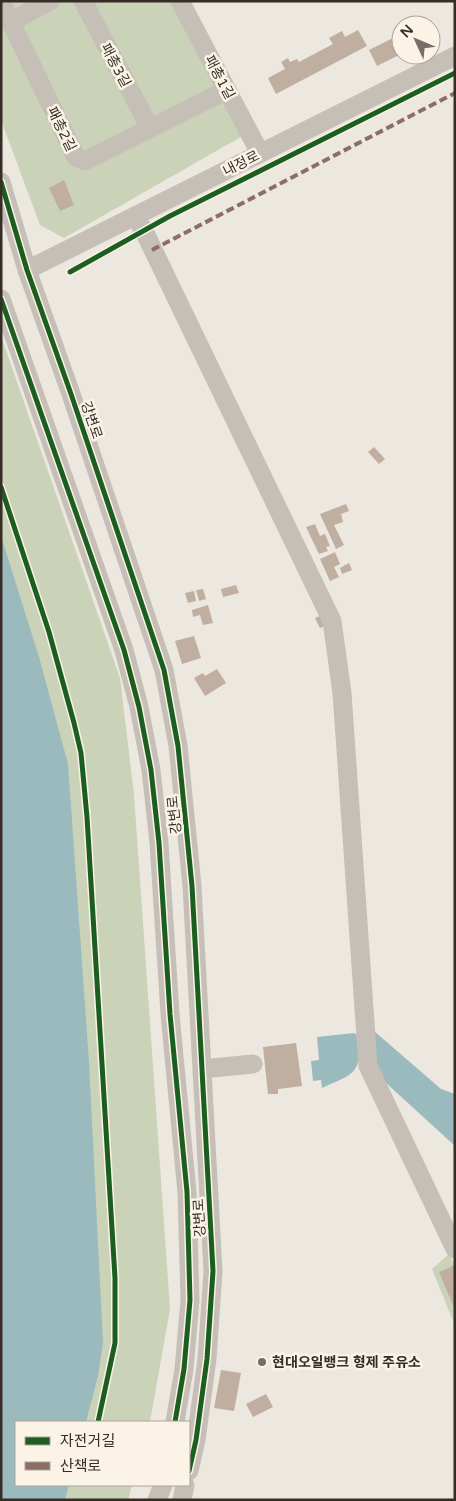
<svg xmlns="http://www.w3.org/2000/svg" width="456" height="1501" font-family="'Varela Round','Noto Sans KR',sans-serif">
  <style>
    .green { fill: #cad3b8 }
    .water { fill: #9bbabe }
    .building { fill: #c0aea0 }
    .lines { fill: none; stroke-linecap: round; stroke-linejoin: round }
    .minor { stroke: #c5bfb8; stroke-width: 19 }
    .quiet { stroke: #8d6e63; stroke-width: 4; stroke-dasharray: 8 4; stroke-linecap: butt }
    .cycleway-casing { stroke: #faf3e6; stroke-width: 8 }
    .cycleway { stroke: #1b5e20; stroke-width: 5 }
    .poi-dot { fill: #766e67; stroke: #faf3e6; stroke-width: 2 }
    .labels { text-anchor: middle; stroke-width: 5; stroke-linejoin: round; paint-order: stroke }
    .street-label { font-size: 14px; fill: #362d26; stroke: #faf3e6 }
    .poi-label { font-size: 14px; font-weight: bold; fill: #362d26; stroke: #faf3e6; text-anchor: start }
  </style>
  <rect width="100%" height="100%" fill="#ece8df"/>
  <!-- green -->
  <path class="green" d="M1,1H188L253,130L64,238L40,225L1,120Z
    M1,336L120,678L134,794L170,1309L150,1422H16V1485H132L128,1500H1Z
    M449,1254L455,1266V1326L432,1269Z"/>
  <!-- water -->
  <path class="water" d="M1,536L39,657L68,764L89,1062L103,1343L98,1376L86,1422H16V1485H69L65,1500H1Z
    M374,1031L441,1089L455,1094V1146L385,1082L373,1057Z
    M354,1033L360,1037C360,1075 355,1073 322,1088L321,1080L313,1081L311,1061L319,1060L317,1037Z"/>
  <!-- building -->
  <path class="building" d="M431,20L438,36L431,40V25H420Z
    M358,30L367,46L276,94L268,78L285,69L281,62L288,58L290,62L297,59L299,62L333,44L329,38L342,31L345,37Z
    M401,34V54L377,66L369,50Z
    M64,180L74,205L60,211L49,188Z
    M374,447L385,459L379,464L368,452Z
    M346,504L349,511L341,514L343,522L334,525L344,545L336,549L320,514Z
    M315,524L320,536L325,534L330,546L326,547L328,551L319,554L306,527Z
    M335,552L340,564L334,567L339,577L330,581L320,559Z
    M349,563L352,570L342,574L340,568Z
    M236,585L239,593L223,597L221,589Z
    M203,589L206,599L199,601L196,590Z
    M194,591L196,601L188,603L185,593Z
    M208,605L213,623L203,625L200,615L193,617L192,610Z
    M322,615L327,625L320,628L315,618Z
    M194,636L201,658L182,664L175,641Z
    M217,669L226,683L205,696L194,678L203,673L205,676Z
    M296,1043L302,1086L278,1089V1094H268L263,1047Z
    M455,1265L454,1282L455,1310L439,1272Z
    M221,1370L241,1373L234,1411L214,1408Z
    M266,1394L273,1407L253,1417L246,1404Z"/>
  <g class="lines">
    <!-- minor -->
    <path class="minor" d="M83,1L150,128
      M180,1L260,153
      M1,2L76,157L85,161L227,90
      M10,22L50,1
      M1,182L27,270L71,394L164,670L178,746L192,886L213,1271L207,1359L196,1440L189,1471
      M135,216L144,231L332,621L342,693L368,1066L455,1249
      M27,270L455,56
      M1,299L124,650L139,707L151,770L159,843L170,1014L187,1192L190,1300L184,1369L175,1422
      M202,1069L253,1064
      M157,1500L163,1485
      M182,1500L185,1485"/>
    <!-- quiet -->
    <path class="quiet" d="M152,250L455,93"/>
    <defs>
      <path id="cycleway" d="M1,182L27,270L71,394L164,670L178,746L192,886L213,1271L207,1359L196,1440L189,1471
        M70,272L170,216L455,73
        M1,299L124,650L139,707L151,770L159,843L170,1014L187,1192L190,1300L184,1369L175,1422
        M1,487L49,632L74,723L81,753L87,817L115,1278V1343L98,1422"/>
    </defs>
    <!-- cycleway casing -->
    <use href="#cycleway" class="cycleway-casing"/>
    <!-- cycleway -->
    <use href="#cycleway" class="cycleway"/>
  </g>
  <!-- markers -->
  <circle class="poi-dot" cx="262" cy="1362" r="5"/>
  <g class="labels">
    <!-- street labels -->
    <g class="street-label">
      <text transform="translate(116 65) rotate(62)" y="5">패총3길</text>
      <text transform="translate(220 77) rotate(62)" y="5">패총1길</text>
      <text transform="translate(62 129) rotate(64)" y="5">패총2길</text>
      <text transform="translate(241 163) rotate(-27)" y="5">내정로</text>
      <text transform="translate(92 420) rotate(71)" y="5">강변로</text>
      <text transform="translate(174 815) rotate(-96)" y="5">강변로</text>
      <text transform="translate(199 1218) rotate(-93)" y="5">강변로</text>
    </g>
    <!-- poi labels -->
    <g class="poi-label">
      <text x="272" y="1367">현대오일뱅크 형제 주유소</text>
    </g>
  </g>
  <!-- border -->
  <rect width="456" height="1501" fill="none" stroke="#362d26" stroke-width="5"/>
  <!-- legend -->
  <rect x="15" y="1421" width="175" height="65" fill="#faf3e6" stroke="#aca499"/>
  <rect x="25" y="1437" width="25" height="8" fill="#1b5e20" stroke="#aca499"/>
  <text x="60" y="1446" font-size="15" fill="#362d26">자전거길</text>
  <rect x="25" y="1462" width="25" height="8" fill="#8d6e63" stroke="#aca499"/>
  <text x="60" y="1471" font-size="15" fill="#362d26">산책로</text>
  <!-- north arrow -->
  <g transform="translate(416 40) rotate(314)"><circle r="24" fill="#faf3e6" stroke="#aca499"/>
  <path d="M0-4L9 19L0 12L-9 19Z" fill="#766e67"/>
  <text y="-8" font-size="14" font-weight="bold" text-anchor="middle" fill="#362d26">N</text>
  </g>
</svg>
